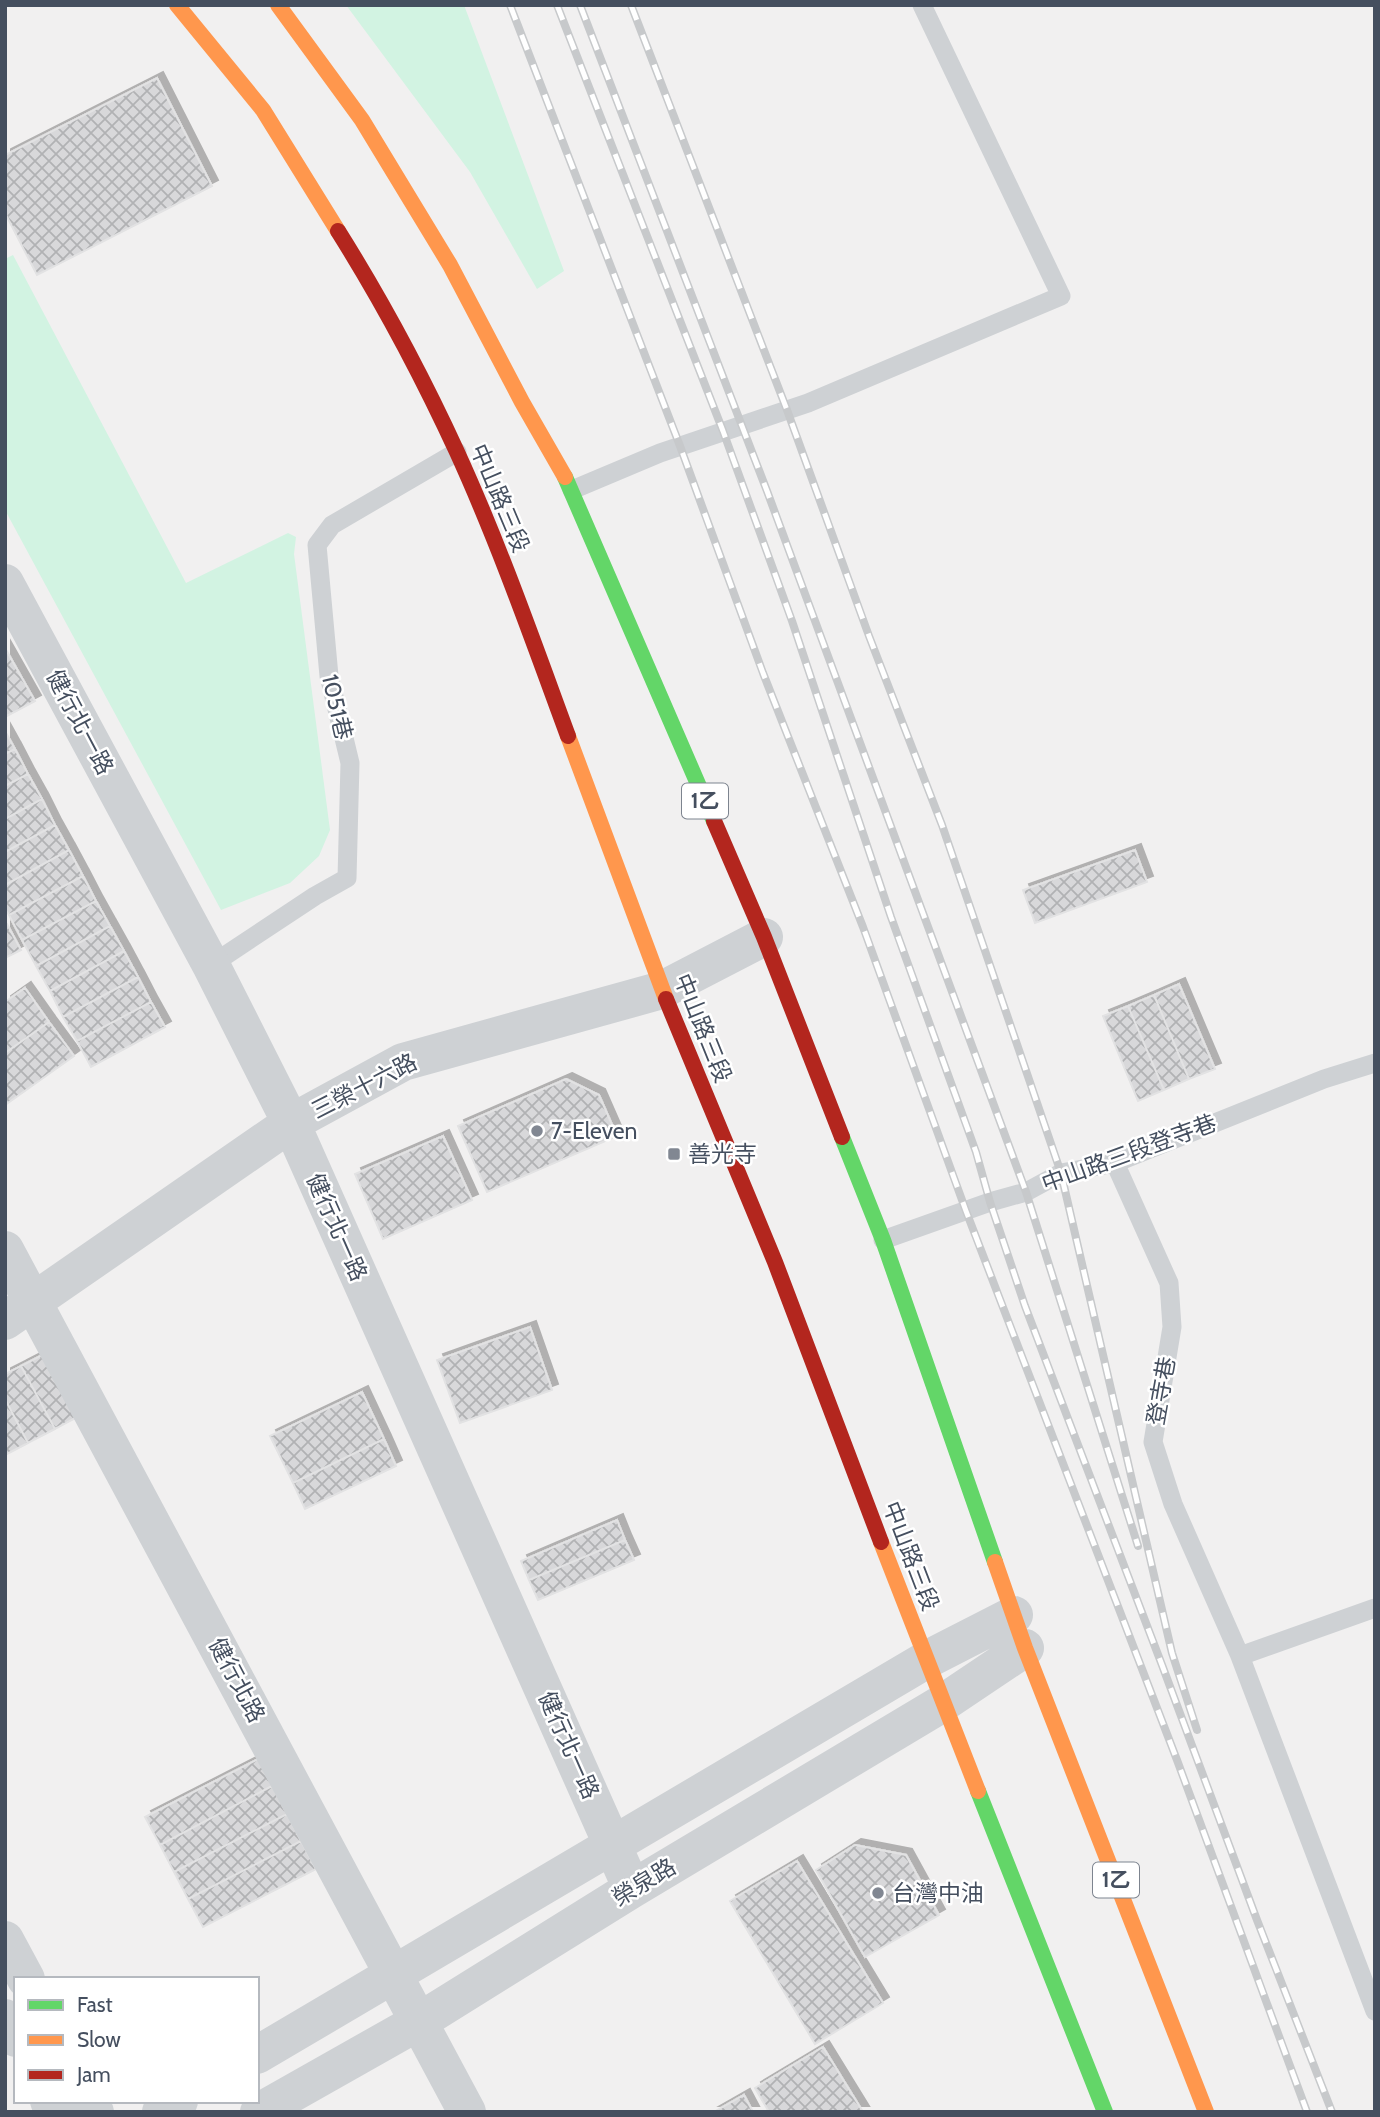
<svg xmlns="http://www.w3.org/2000/svg" width="1380" height="2117" font-family="Cabin,'Noto Sans TC',sans-serif">
  <style>
    .park { fill: #d2f3e2 }
    .building { fill: url(#building-cross-hatch); stroke: #e2e2e3; stroke-width: 2; filter: url(#shadow) }
    .lines { fill: none; stroke-linecap: round; stroke-linejoin: round }
    .lane { stroke: #ced1d4; stroke-width: 19 }
    .street { stroke: #ced1d4; stroke-width: 38 }
    .fast { stroke: #63d668; stroke-width: 16 }
    .slow { stroke: #ff974d; stroke-width: 16 }
    .jam { stroke: #b3261e; stroke-width: 16 }
    .rail-casing { stroke: #c7c9cb; stroke-width: 8 }
    .rail { stroke: #fff; stroke-width: 5; stroke-dasharray: 16; stroke-linecap: butt }
    .poi-dot { fill: #818792; stroke: #fff; stroke-width: 2.5 }
    .labels { text-anchor: middle; stroke-width: 5; stroke-linejoin: round; paint-order: stroke }
    .shield { fill: #fff; stroke: #7d848f; stroke-width: 2 }
    .shield-label { font-size: 21px; font-weight: bold; fill: #454f5f }
    .street-label { font-size: 23px; fill: #454f5f; stroke: #fff }
    .poi-label { font-size: 23px; fill: #454f5f; stroke: #fff; text-anchor: start }
  </style>
  <defs>
    <pattern id="building-cross-hatch" width="8" height="8" patternUnits="userSpaceOnUse" patternTransform="scale(1.75)"><rect width="8" height="8" fill="#d8d8da"/><path d="M0 0l8 8M0 8l8-8" fill="none" stroke="#b1b2b4"/></pattern>
    <filter id="shadow"><feDropShadow dx="6" dy="-6" stdDeviation="0" flood-color="#0004"/></filter>
  </defs>
  <rect width="100%" height="100%" fill="#f1f0f0"/>
  <!-- park -->
  <path class="park" d="M346,5H464L564,271L537,289L470,172Z
    M13,255L186,583L288,533L296,537L294,554L330,830L319,856L290,883L221,910L5,510V259Z"/>
  <!-- building -->
  <path class="building" d="M157,78L212,186L37,275L5,213V155Z
    M5,648L35,701L7,716L5,713Z
    M5,731L15,749L5,754Z
    M15,749L28,774L5,786V754Z
    M28,774L42,799L5,819V786Z
    M42,799L55,825L5,852V819Z
    M55,825L69,850L5,885V852Z
    M69,850L83,876L9,915L5,909V885Z
    M1135,850L1147,882L1035,923L1023,890Z
    M83,876L96,901L22,940L9,915Z
    M96,901L110,926L36,966L22,940Z
    M7,924L21,950L5,958V925Z
    M110,926L124,951L50,991L36,966Z
    M124,951L138,977L63,1017L50,991Z
    M138,977L151,1002L77,1041L63,1017Z
    M1179,984L1215,1069L1189,1079L1154,995Z
    M25,988L49,1022L5,1053V1002Z
    M1154,995L1189,1079L1164,1090L1128,1006Z
    M151,1002L165,1027L91,1067L77,1041Z
    M1128,1006L1164,1090L1138,1101L1103,1016Z
    M49,1022L74,1056L5,1105V1053Z
    M566,1079L599,1095L617,1136L487,1192L458,1126Z
    M443,1136L472,1200L383,1239L355,1174Z
    M530,1327L552,1390L460,1423L437,1360Z
    M48,1352L81,1415L55,1429L21,1366Z
    M21,1366L55,1429L28,1443L5,1399V1374Z
    M362,1392L384,1439L293,1483L270,1436Z
    M5,1399L28,1443L5,1455Z
    M384,1439L396,1466L305,1509L293,1483Z
    M617,1520L625,1540L529,1580L521,1561Z
    M625,1540L634,1560L538,1600L529,1580Z
    M258,1759L272,1786L160,1845L145,1817Z
    M272,1786L287,1814L174,1872L160,1845Z
    M287,1814L301,1841L188,1899L174,1872Z
    M301,1841L316,1869L203,1927L188,1899Z
    M855,1845L906,1855L939,1915L865,1957L816,1870Z
    M797,1861L883,2003L815,2044L730,1901Z
    M823,2047L863,2112H769L755,2088Z
    M744,2095L753,2112H714Z"/>
  <g class="lines">
    <!-- lane -->
    <path class="lane" d="M572,490L660,453L808,403L1061,296L922,5
      M211,965L315,896L347,878L350,763L329,676L317,545L332,525L457,452
      M1115,1163L1169,1283L1172,1327L1153,1442L1173,1504L1240,1656L1375,2011
      M883,1240L990,1202L1026,1192L1061,1173L1115,1163L1324,1079L1375,1063
      M1240,1656L1375,1608"/>
    <!-- street -->
    <path class="street" d="M5,583L211,965L291,1123L632,1889
      M5,1250L467,2112
      M5,1321L291,1123L403,1062L662,990L764,937
      M5,1940L26,1979
      M5,2018L16,2038
      M257,2055L926,1660L1014,1615
      M49,2101L54,2112
      M89,2101L95,2112
      M161,2112L179,2101
      M259,2112L420,2021L632,1889L943,1703L1025,1648"/>
    <!-- fast -->
    <path class="fast" d="M565,477L714,821
      M842,1137L883,1240L995,1562
      M978,1791L1105,2112"/>
    <!-- slow -->
    <path class="slow" d="M177,5L263,110L338,231
      M278,5L362,120L450,265L522,402L565,477
      M568,736L666,999
      M881,1542L978,1791
      M995,1562L1025,1648L1206,2112"/>
    <!-- jam -->
    <path class="jam" d="M338,231C382,301 422,376 457,452C499,544 533,641 568,736
      M714,821L764,937L842,1137
      M666,999L775,1262L881,1542"/>
    <defs>
      <path id="rail" d="M510,5L680,446L763,673L863,927L966,1211L1177,1760L1307,2112
        M557,5L723,431L792,621L891,917L976,1152L990,1202L1025,1306L1162,1665L1257,1920L1332,2112
        M580,5L767,491L1026,1192L1138,1546
        M631,5L787,410L869,636L942,825L1061,1173L1172,1653L1197,1730"/>
    </defs>
    <!-- rail casing -->
    <use href="#rail" class="rail-casing"/>
    <!-- rail -->
    <use href="#rail" class="rail"/>
  </g>
  <!-- markers -->
  <g class="poi-dot">
    <circle cx="537" cy="1131" r="7"/>
    <rect x="667" y="1147" width="14" height="14" rx="3.5"/>
    <circle cx="878" cy="1893" r="7"/>
  </g>
  <g class="labels">
    <!-- shield labels -->
    <g class="shield">
      <rect x="682" y="783.5" width="46" height="35" rx="5"/>
      <rect x="1093" y="1862.5" width="46" height="35" rx="5"/>
    </g>
    <g class="shield-label">
      <text x="705" y="808">1乙</text>
      <text x="1116" y="1887">1乙</text>
    </g>
    <!-- street labels -->
    <g class="street-label">
      <text transform="translate(500 498) rotate(67)" y="8">中山路三段</text>
      <text transform="translate(337 707) rotate(77)" y="8">1051巷</text>
      <text transform="translate(80 722) rotate(62)" y="8">健行北一路</text>
      <text transform="translate(703 1028) rotate(68)" y="8">中山路三段</text>
      <text transform="translate(364 1086) rotate(-27)" y="8">三榮十六路</text>
      <text transform="translate(1129 1153) rotate(-20)" y="8">中山路三段登寺巷</text>
      <text transform="translate(337 1227) rotate(66)" y="8">健行北一路</text>
      <text transform="translate(1161 1391) rotate(-80)" y="8">登寺巷</text>
      <text transform="translate(911 1556) rotate(69)" y="8">中山路三段</text>
      <text transform="translate(237 1680) rotate(62)" y="8">健行北路</text>
      <text transform="translate(569 1745) rotate(66)" y="8">健行北一路</text>
      <text transform="translate(644 1882) rotate(-31)" y="8">榮泉路</text>
    </g>
    <!-- poi labels -->
    <g class="poi-label">
      <text x="551" y="1139">7-Eleven</text>
      <text x="688" y="1162">善光寺</text>
      <text x="892" y="1901">台灣中油</text>
    </g>
  </g>
  <!-- border -->
  <rect width="1380" height="2117" fill="none" stroke="#454f5f" stroke-width="14"/>
  <!-- legend -->
  <rect x="14" y="1977" width="245" height="126" fill="#ffffff" stroke="#b5b9bf" stroke-width="2"/>
  <rect x="28" y="2000" width="35" height="10" fill="#63d668" stroke="#b5b9bf" stroke-width="2"/>
  <text x="77" y="2012" font-size="21" fill="#454f5f">Fast</text>
  <rect x="28" y="2035" width="35" height="10" fill="#ff974d" stroke="#b5b9bf" stroke-width="2"/>
  <text x="77" y="2047" font-size="21" fill="#454f5f">Slow</text>
  <rect x="28" y="2070" width="35" height="10" fill="#b3261e" stroke="#b5b9bf" stroke-width="2"/>
  <text x="77" y="2082" font-size="21" fill="#454f5f">Jam</text>
</svg>
